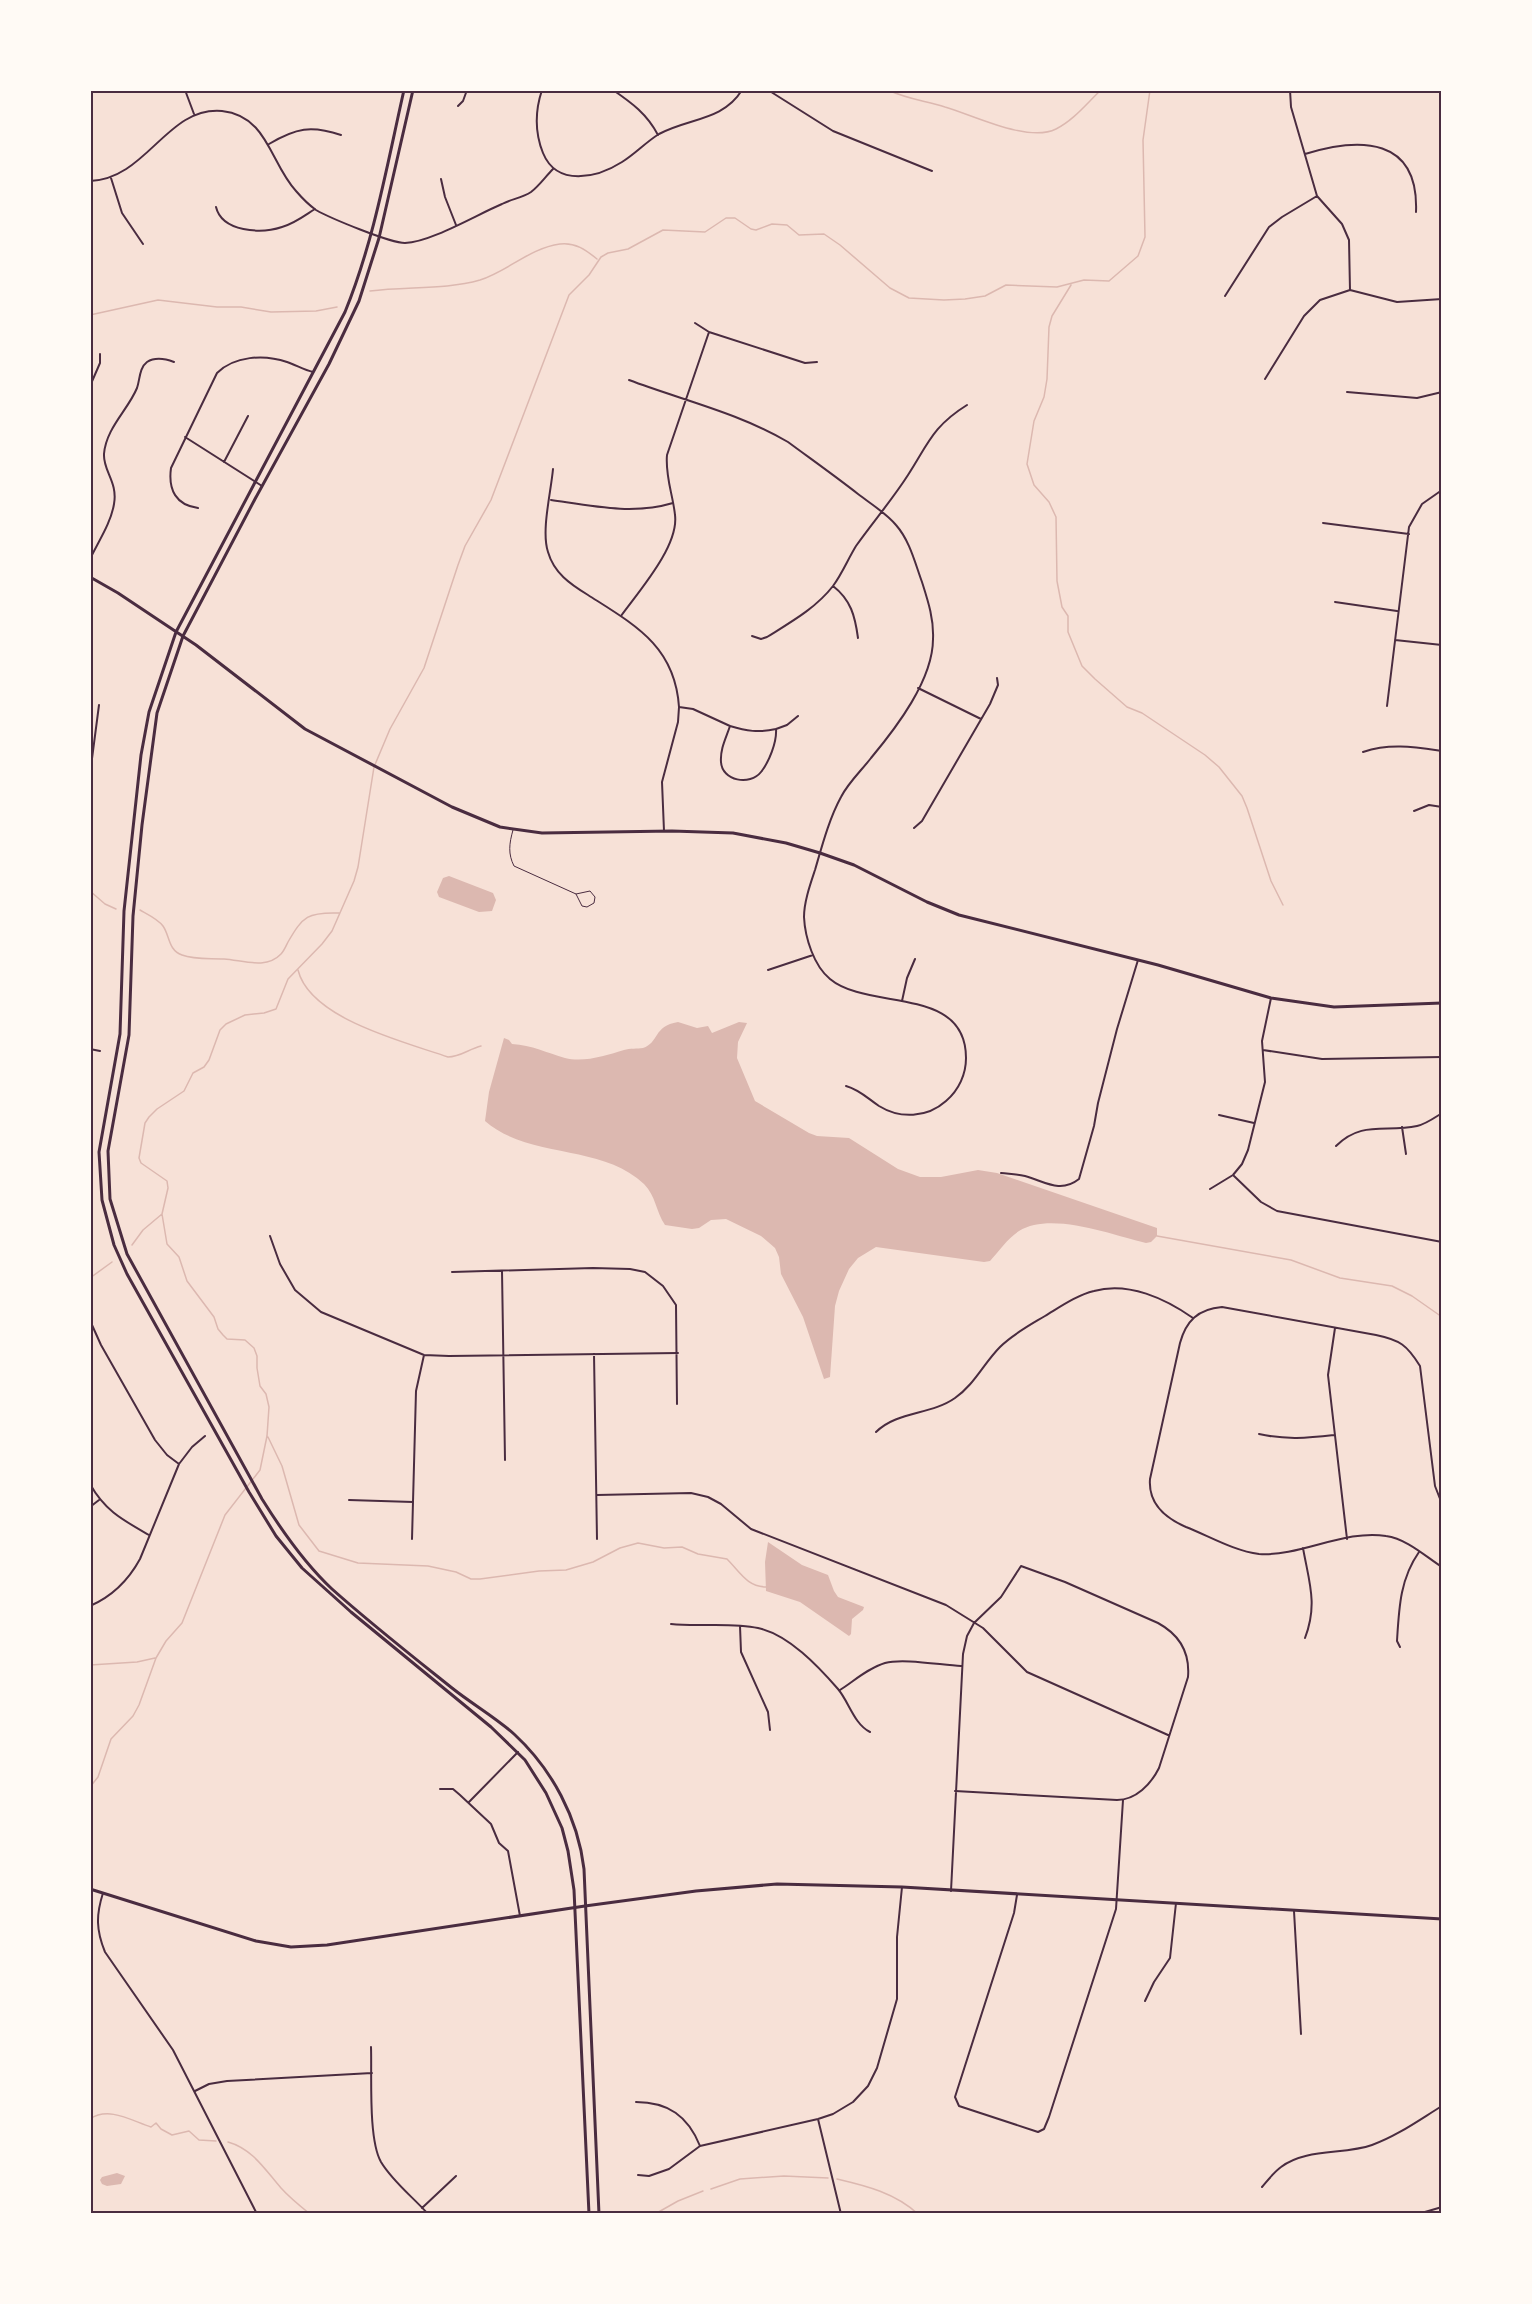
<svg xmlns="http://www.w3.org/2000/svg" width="1532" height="2304" font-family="'Golos Text',sans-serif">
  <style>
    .water { fill: #dcb8b0 }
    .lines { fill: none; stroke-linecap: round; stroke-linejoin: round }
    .stream { stroke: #dcb8b0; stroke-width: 1.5 }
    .service { stroke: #4a2c40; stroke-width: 1 }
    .minor { stroke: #4a2c40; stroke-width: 2 }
    .secondary { stroke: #4a2c40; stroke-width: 3 }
    .primary { stroke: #4a2c40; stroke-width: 3 }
    .neatline { fill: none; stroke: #4a2c40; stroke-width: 2 }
  </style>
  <rect width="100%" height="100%" fill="#f7e1d7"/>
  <!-- water -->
  <path class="water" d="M449,876L493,893L496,900L492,911L479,912L439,897L437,892L443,878Z
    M678,1022L697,1028L708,1026L712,1033L739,1022L747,1023L738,1042L737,1058L755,1101L809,1133L817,1136L849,1138L898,1169L920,1177H941L978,1170L997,1173L1157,1228V1236L1151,1242L1146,1243C1112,1235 1051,1211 1019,1231C1008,1238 999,1251 990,1261L984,1262L876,1247L858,1258L849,1269L839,1291L835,1306L830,1377L824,1379L803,1317L781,1274L779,1257L775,1248L761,1236L726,1219L711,1220L699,1228L692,1229L665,1225C656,1212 656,1196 644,1184C601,1143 530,1160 485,1121L489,1092L504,1038L509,1040L512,1044C532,1045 547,1053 565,1058C584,1063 607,1055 624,1050C630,1048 637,1049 643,1048C659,1043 653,1026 678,1022Z
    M768,1542L802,1565L828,1575L834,1591L838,1597L864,1607L863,1610L852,1619L851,1634L849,1636L800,1602L766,1591L765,1562Z
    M117,2173L125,2176L121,2184L107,2186L102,2184L100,2180L102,2177Z"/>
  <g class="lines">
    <!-- stream -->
    <path class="stream" d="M888,90C907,99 926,101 945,107C973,115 1028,143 1056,129C1074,120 1087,103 1101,90
      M1071,285L1052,316L1049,327L1047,379L1044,397L1034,421L1027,464L1034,485L1049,502L1056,517L1057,581L1062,607L1068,616V632L1082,666L1095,679L1127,707L1142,713L1205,755L1219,767L1242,796L1247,808L1271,881L1283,905
      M370,291C406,286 445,290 480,280C508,271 530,248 560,244C575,242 586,250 597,259
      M90,315L158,300L217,307H241L271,312L316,311L337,307
      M90,891L105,904L116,909
      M140,910C147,914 158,919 163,926C170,936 168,950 182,955C195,960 210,958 224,959C242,960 266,970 281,954C284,951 286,946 288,942C303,916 308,912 339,913
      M298,970C310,1019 405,1042 448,1057C460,1057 469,1049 481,1046
      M1157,1236L1291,1260L1340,1278L1392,1286L1412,1296L1442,1317
      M132,1245L143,1230L162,1214
      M90,1278L112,1262
      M268,1437L282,1466L299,1525L319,1551L358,1563L428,1566L456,1572L471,1579H480L539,1571L566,1570L593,1562L620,1548L638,1543L664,1548L682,1547L698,1554L727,1559C740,1572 747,1587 767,1587
      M90,1665L137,1662L155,1658
      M90,1787L98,1777L111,1739L133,1716L139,1705L156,1658L166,1641L182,1623L225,1515L260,1470L267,1436L269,1407L266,1394L260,1386L257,1368V1356L254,1348L245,1340L227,1339L223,1335L218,1329L214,1317L187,1281L179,1257L167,1244L162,1214L168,1188L167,1181L141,1163L139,1158L145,1123L149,1117L157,1109L184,1091L193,1073L204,1067L209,1060L220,1030L226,1024L245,1015L264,1013L276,1009L288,979L322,944L332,931L354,881L358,867L374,767L390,729L424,668L458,565L465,546L491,500L569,295L589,275L601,257L608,253L628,249L663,230L705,232L726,218H735L751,229L756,230L772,224L787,225L799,235L824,234L840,245L890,288L909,298L944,300L965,299L985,296L1006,285L1057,287L1084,280L1109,281L1138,256L1145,237L1143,140L1150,90
      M90,2119C109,2106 132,2121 151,2127L156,2123L161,2129L172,2135L189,2131L199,2140L216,2141
      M228,2142C253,2149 266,2171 281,2188C290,2198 300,2206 310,2214
      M837,2179C867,2186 895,2193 918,2214
      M711,2189L740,2179L784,2176L828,2178
      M655,2214L678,2201L703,2191"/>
    <!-- service -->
    <path class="service" d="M513,830C509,844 508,854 514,866L576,894L590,891L595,897L594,903L587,907L582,906L576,894"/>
    <!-- minor -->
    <path class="minor" d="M185,90L194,114
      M542,90C535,111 535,133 543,153C557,187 597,178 622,162C635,154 646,142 659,134C688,118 723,121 742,90
      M613,90C632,103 647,114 658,135
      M768,90L833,131L932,171
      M1290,90L1291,107L1317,196L1342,224L1349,240L1350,290
      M458,106L463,101L467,90
      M269,144C296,128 311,125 341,135
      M1305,154C1360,137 1419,137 1416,212
      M111,178L122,213L143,244
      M441,179L445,197L456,225
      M90,181C147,179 167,106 222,111C268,116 270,163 296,191C302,198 309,205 316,210C330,218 390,243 405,243C431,242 476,215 502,204C511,199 522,198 531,192C539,186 546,176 553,169
      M216,207C222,232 261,234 282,227C294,224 304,216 315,209
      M1225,296L1269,227L1282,217L1317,196
      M695,323L709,332L805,363L817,362
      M1265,379L1304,316L1320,300L1350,290L1397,302L1442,299
      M629,380C682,400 739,413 788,442C811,459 835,476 858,494C871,504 886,513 896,525C910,541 915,563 922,582C928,601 934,619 933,639C933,680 896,728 871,758C861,771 848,783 841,797C829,819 822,846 815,870C810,885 804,902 804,917C805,938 814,966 830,979C868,1011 966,985 966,1058C966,1074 959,1090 946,1101C927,1118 900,1119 879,1106C867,1098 860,1090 846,1086
      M90,386L100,363V354
      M1347,392L1417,398L1442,392
      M185,437L262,486
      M224,462L248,416
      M553,469C551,492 541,531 548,552C554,573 570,584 588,595C635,625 675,646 679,707
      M551,500C592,506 633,515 673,503
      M198,508C176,505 168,490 171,468L217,373C234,356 264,354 287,362C296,365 304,370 313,372
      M1323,523L1409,534
      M90,559C98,542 111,523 114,504C118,482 103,471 104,454C106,428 128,410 137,388C140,380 139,368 147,362C155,357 166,359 174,362
      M833,586C851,600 855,616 858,638
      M1335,602L1397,611
      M621,616C639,591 679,546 675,515C673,495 665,476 667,455L709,332
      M752,636L761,639L767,637C791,622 816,608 833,586C842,574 848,559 856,546C873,522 892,500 908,475C928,444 933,426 967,405
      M1395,640L1442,645
      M918,688L981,719
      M1387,706L1409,527L1422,504L1442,490
      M776,729L787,725L798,716
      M1363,752C1390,743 1414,747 1442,751
      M90,774L99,705
      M1414,811L1429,805L1442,807
      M914,828L922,821L990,704L998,685L997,678
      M664,831L662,782L678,722L679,707L693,709L730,726C726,738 720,749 721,762C722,781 750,786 761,772C769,762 777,742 776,729C759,733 746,731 730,726
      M768,970L813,955
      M902,1001L907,978L915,959
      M90,1049L100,1051
      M1263,1050L1322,1059L1442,1057
      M1219,1115L1254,1123
      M1402,1127L1406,1154
      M1336,1146C1362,1120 1386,1133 1417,1126C1426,1124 1434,1118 1442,1113
      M1001,1173C1009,1174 1017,1174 1025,1176C1044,1181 1060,1194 1079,1179L1094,1126L1098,1103L1117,1029L1138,960
      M1233,1175L1261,1202L1277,1211L1442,1242
      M1210,1189L1233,1175L1242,1164L1248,1150L1265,1082L1262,1041L1271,998
      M270,1236L280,1264L295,1290L321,1312L424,1355L449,1356L678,1353
      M502,1271L505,1460
      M452,1272L593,1268L630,1269L645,1272L663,1286L676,1305L677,1404
      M90,1326L92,1325L101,1345L155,1440L167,1455L179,1464
      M1335,1328L1328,1375L1347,1539
      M594,1354L597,1539
      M876,1432C897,1411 931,1415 955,1398C974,1385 984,1363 1000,1347C1013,1334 1030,1325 1045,1316C1060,1307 1077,1295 1094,1291C1128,1281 1166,1299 1193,1318
      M1259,1434C1285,1440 1308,1438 1334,1435
      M90,1484C105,1511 123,1520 149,1535
      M597,1495L691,1493L708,1497L721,1504L751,1529L946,1605L983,1628L1027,1672L1168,1735
      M349,1500L413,1502
      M1442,1504L1435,1486L1420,1366C1407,1345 1400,1340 1376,1335L1222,1307C1198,1309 1186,1321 1180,1343L1150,1479C1148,1504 1165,1518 1186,1527C1209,1536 1234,1551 1259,1554C1300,1557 1345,1529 1386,1536C1407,1539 1425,1556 1442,1567
      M90,1507L99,1500
      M412,1539L416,1391L424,1355
      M1303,1548C1309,1582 1318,1604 1305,1638
      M90,1606C113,1596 128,1581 140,1559L179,1464L192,1447L205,1436
      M671,1624C699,1627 731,1622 758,1628C789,1635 818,1666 838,1689C849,1702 854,1724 870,1732
      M740,1626L741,1652L768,1712L770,1730
      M1400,1647L1397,1641C1399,1608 1400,1579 1419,1552
      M840,1690C854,1681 868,1668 885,1663C903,1658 941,1665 961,1666
      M440,1789H453L460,1795L491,1824L499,1843L508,1851L520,1916
      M469,1802L518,1752
      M951,1891L963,1654L967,1636L974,1623L1001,1597L1021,1566L1065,1582L1158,1623C1180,1635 1190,1653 1188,1677L1159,1768C1151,1784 1136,1800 1117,1800L955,1791
      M103,1893C96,1915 96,1930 105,1952L173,2050L257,2214
      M1017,1895L1014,1913L955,2097L959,2106L1038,2132L1044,2129L1049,2117L1116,1909L1123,1800
      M1294,1911L1301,2034
      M1145,2001L1154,1982L1170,1958L1176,1903
      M371,2047C372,2075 368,2139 381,2162C393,2182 413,2197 428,2214
      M195,2091L209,2084L227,2081L372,2073
      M636,2102C668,2102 688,2116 700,2146
      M818,2119L841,2214
      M638,2175L649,2176L669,2169L700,2146L818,2119L833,2114L853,2102L868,2086L877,2068L897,1999V1937L902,1887
      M1262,2187C1268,2180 1274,2172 1281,2167C1306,2148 1344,2155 1372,2145C1397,2136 1419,2120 1442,2106
      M422,2208L456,2176
      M1418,2214L1442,2207"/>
    <!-- secondary -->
    <path class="secondary" d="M404,90C387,165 374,241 345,312L176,632L149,712L141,755L124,911L120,1034L99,1152L102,1200L114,1245L127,1274L249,1492L276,1536L302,1568L351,1612L491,1727L525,1760L546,1793L562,1828L568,1851L574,1890L589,2214
      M413,90L379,238L359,301L329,364L255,499L183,636L157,713L142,825L133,916L129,1035L108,1151L110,1199L127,1254L262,1499C282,1531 304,1563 332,1589C370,1623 412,1656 452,1688C472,1704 495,1717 514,1734C552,1769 578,1818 584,1869L599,2214
      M90,577L118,593L196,645L305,729L452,807L500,827L542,833L672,831L733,833L786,843L820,853L854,865L927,902L959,915L1158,965L1271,998L1334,1007L1442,1003"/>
    <!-- primary -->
    <path class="primary" d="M90,1889L256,1941L291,1947L327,1945L585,1906L696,1891L777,1884L902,1887L1442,1919"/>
  </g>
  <!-- border -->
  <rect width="1532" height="2304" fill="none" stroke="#fffaf5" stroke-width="183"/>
  <rect x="92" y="92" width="1348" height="2120" class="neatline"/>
</svg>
